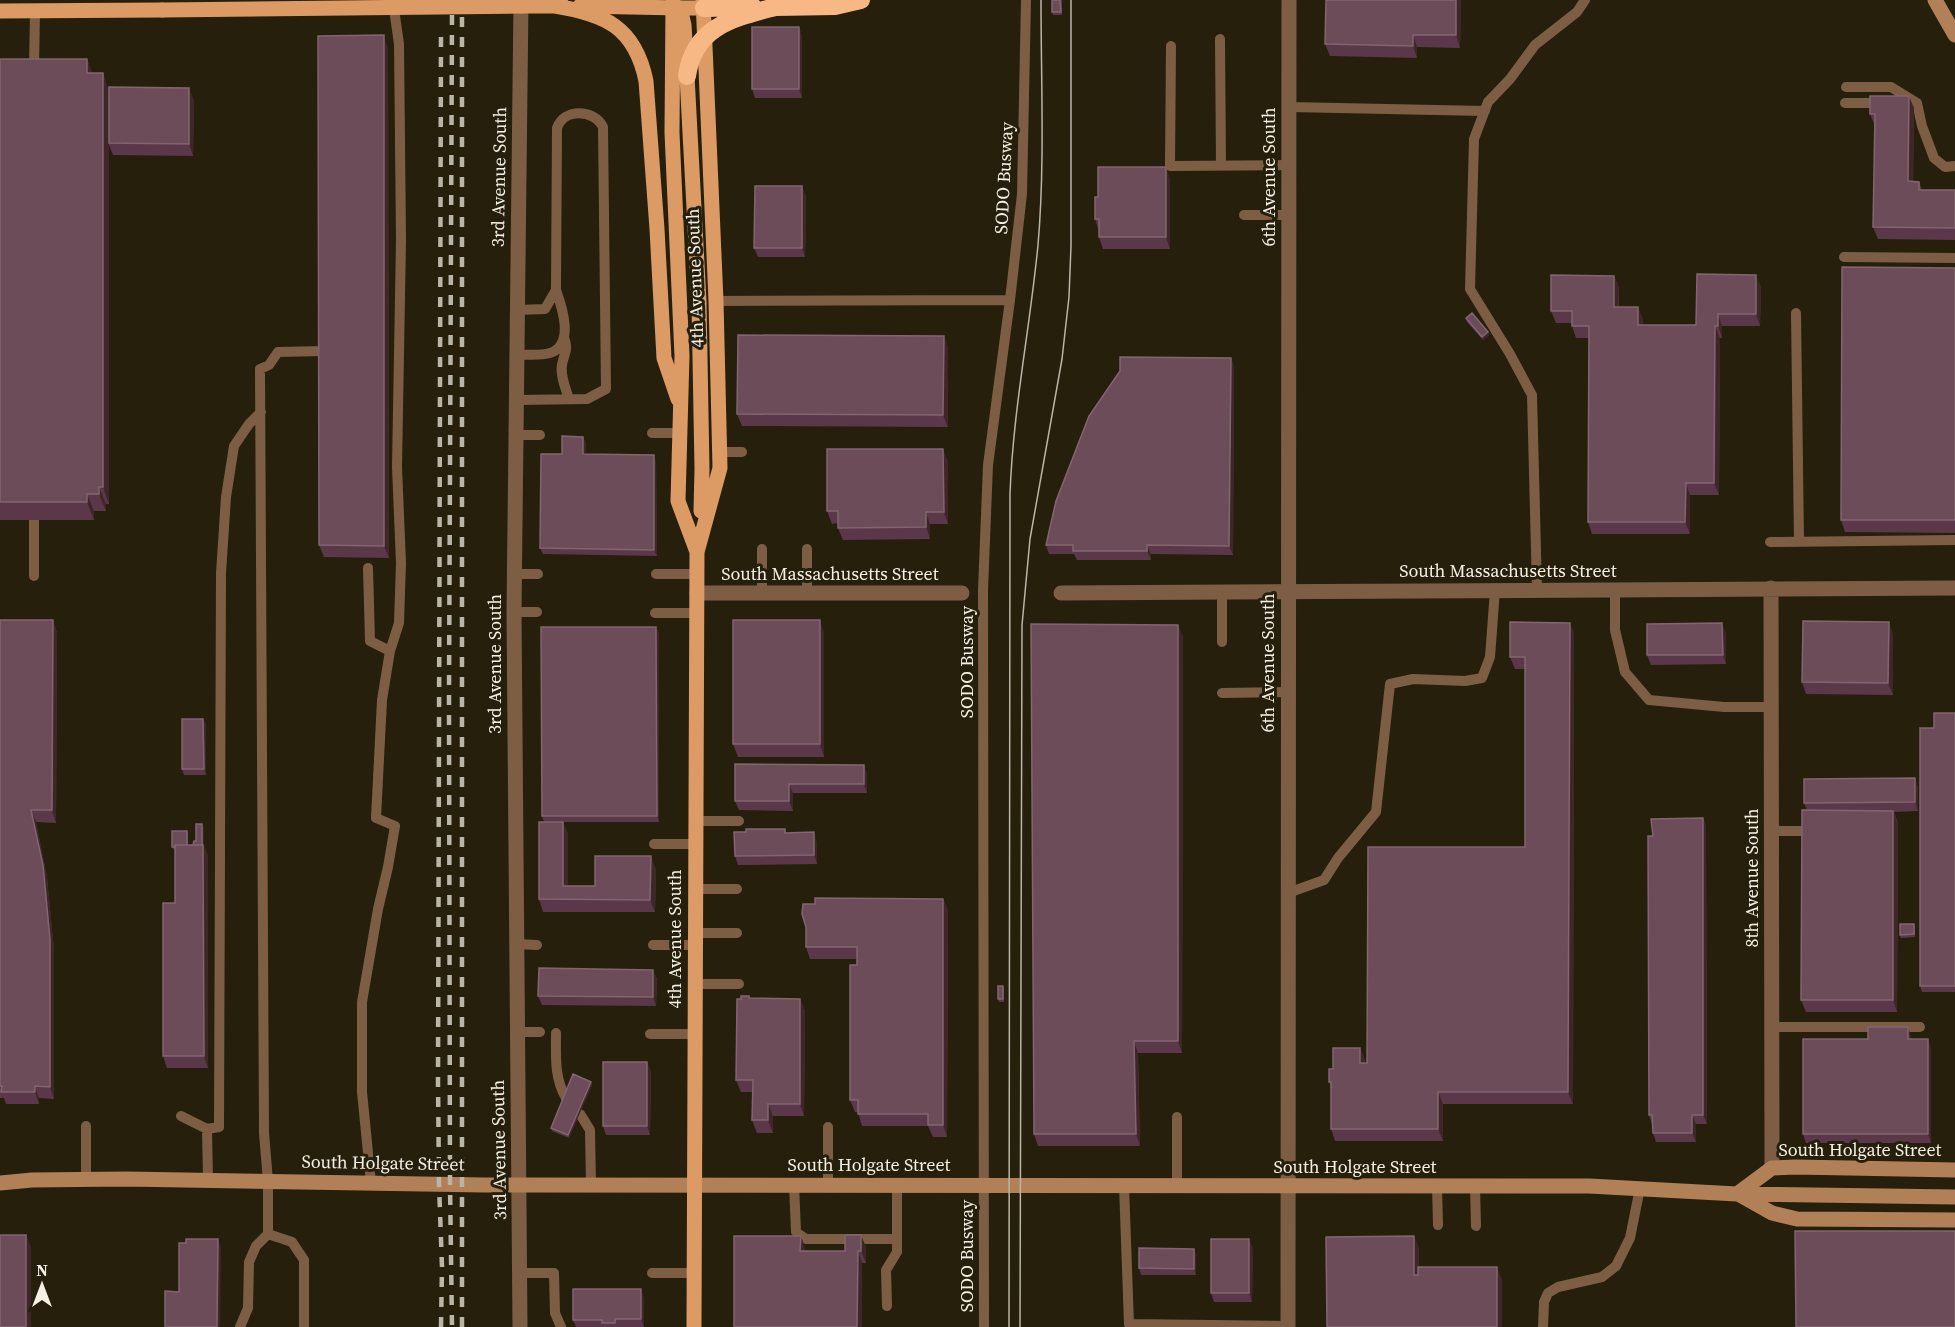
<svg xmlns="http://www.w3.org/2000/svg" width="1955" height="1327" font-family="'Source Serif 4',serif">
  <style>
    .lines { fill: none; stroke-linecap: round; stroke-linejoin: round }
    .service { stroke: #7d5e44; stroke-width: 10 }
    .minor { stroke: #7d5e44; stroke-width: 15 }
    .tertiary { stroke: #7d5e44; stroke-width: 15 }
    .secondary { stroke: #b28057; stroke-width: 15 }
    .primary { stroke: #dc9b65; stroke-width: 15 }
    .motorway { stroke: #f7b885; stroke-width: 18 }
    .tram { stroke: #b9b5a7; stroke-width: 1.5 }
    .rail { stroke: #b9b5a7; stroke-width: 4.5; stroke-dasharray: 10 10; stroke-linecap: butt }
    .primary-bridge { stroke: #dc9b65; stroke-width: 15 }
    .motorway-bridge { stroke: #f7b885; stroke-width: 18 }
    .wall { fill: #5b3849 }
    .shaded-wall { fill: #3f2629 }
    .building { fill: #6c4c59; stroke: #81656f; stroke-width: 1.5 }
    .labels { text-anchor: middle; stroke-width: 6; stroke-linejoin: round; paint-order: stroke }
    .street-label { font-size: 18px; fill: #f4f0e4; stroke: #261f0c }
  </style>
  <rect width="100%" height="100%" fill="#261f0c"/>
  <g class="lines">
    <!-- service -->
    <path class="service" d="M1220,39L1221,166
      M1171,46L1170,166L1288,165
      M34,70L35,11
      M1846,87H1891L1917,103L1922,126L1934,158L1945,167L1955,166
      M1845,103H1883
      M1289,107L1485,111
      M1244,215H1288
      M1844,257L1955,258
      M716,301L1010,300
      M1796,313L1799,542
      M564,337C569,352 564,352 562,365C560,376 566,389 569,399
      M517,355C527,354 540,356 550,353C575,345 562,307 556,290
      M516,400L587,399L606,389L603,127C594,109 564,108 557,128L556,290L545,309L517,310
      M652,433H680
      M516,435H540
      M720,452H742
      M34,520V576
      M1770,542L1955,540
      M762,549V594
      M807,549V594
      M368,568L370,641L390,651
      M515,574H538
      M656,574H697
      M1615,589V630L1625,672L1649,700L1724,707H1772
      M1537,590L1532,395L1510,354L1470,289L1474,139L1488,102L1510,79L1535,45L1577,12L1585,0
      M1222,592V642
      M514,612H537
      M655,613H696
      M1222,693L1288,692
      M695,821H739
      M1772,831H1816
      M654,844H694
      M694,889H737
      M1288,893L1324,880L1338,858L1376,812L1390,684L1413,679L1465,681L1482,678L1490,657L1495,590
      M694,933H737
      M517,944L537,945
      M653,945H694
      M694,984H739
      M1772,1027H1920
      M518,1032H540
      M556,1033C556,1056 554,1078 566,1098
      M650,1034H694
      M580,1114L590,1130L591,1185
      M181,1116L207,1129L208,1180
      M828,1127V1184
      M207,1129L219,1127L221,573L226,497L234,446L249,424L261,412
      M86,1180V1126
      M371,1183L362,1092V1002L378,909L388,867L395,826L376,818L382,700L390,651L399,623L401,563L397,467L401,240L399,44L393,2
      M794,1184L796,1232L806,1239H897
      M1124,1185L1129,1324L1288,1326
      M1177,1186V1117
      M1437,1186L1438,1225
      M1475,1186L1476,1226
      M520,1273H554L555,1313L561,1327
      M652,1273H694
      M887,1306L886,1270L897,1252V1184
      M240,1327L248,1308L249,1262L256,1246L268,1234
      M304,1327V1260L292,1242L268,1234V1181L264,1133L260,369L269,365L278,352L323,351
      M984,1327L983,590L988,465L1010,300L1022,194L1026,0
      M1543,1327L1544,1302L1548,1293L1558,1287L1602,1277L1616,1266L1630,1238L1640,1188"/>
    <!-- minor -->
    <path class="minor" d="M1771,588L1772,1168
      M697,593H962
      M1061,593L1955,588
      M520,1327L514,612L521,0"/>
    <!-- tertiary -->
    <path class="tertiary" d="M1288,1327L1289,0"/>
    <!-- secondary -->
    <path class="secondary" d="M1935,0L1955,35
      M0,1183L32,1180L126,1179L484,1185L1589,1186L1737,1194L1955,1197
      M1737,1194L1772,1168L1795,1167L1955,1170
      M1740,1195L1772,1213L1797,1219L1955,1220"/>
    <!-- primary -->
    <path class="primary" d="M673,3L672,133L682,356L678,501L697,552
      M522,6H563
      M555,6C605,14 635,27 646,81L657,229L664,358L678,399
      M0,11L162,10
      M701,511L702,469L699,302L687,76L684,25L680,8H704
      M694,1327L697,552L720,468L716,301L703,0"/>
    <!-- motorway -->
    <path class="motorway" d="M775,7L835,6L861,0"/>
    <!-- tram -->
    <path class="tram" d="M1009,1327L1010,494C1013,410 1030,328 1038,245C1045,164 1041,81 1041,0
      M1020,1327L1022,625L1030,539L1062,359L1069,297L1071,246V0"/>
    <!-- rail -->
    <path class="rail" d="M452,15L449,694L450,1184L452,1327
      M441,1327L442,1267L439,1184L438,1082L441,37
      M462,1327V0"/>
    <!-- primary-bridge -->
    <path class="primary-bridge" d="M580,6L680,8
      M162,10L522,6"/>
    <!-- motorway-bridge -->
    <path class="motorway-bridge" d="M704,8L753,7
      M687,76C694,26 734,18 775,7"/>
  </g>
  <!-- wall -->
  <path class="wall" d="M1052,0H1062V15H1053L1052,12Z
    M1461,0L1460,48L1417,47V58L1330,56L1325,44Z
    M799,27L802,37V98H755L752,89Z
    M388,48L389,558L324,557L319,545Z
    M0,59H87L92,73L109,91L194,100L193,156L113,155L109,145V504H106V511H94V520H0Z
    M1914,108L1913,182H1919L1922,190H1955V240L1878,239L1873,227L1875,126L1870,114Z
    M1170,179V249H1103L1099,237V231L1095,219L1098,197Z
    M806,196L805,257H758L754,248Z
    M1955,268V533L1845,532L1841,520Z
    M1614,276L1619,288V307H1638L1643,320L1642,325H1696L1761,287L1760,326H1722V338H1720L1719,495H1690V534H1592L1588,522L1589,338H1576L1572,326V323H1556L1551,311Z
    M1466,318L1488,332L1489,335L1483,340L1467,322Z
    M948,348V427L742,426L737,414Z
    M1231,358L1234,367L1233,555L1151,554V560H1077L1074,554H1049L1046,545Z
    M583,437L586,443L585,454L656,461L657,556L543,554L540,548L562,454Z
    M948,461V524H930V539L843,540L838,528V523L832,524L827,511Z
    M0,620H53L57,633L56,823L36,822L47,877L54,951V1099L39,1098V1104H6L4,1098H0Z
    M1570,623L1574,635L1573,1104H1443V1141H1335L1331,1129V1086L1329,1082L1333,1069L1360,1048L1365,1060V1063H1367L1525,847V669H1515L1510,657Z
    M1178,625L1183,637L1182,1053H1138L1140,1146H1038L1034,1134Z
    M656,627L659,633V822H563L568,834V886H595L656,869L655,912H543L539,899L544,822L542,816Z
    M824,632V757H738L733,744Z
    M1726,633V664L1651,665L1647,655Z
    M1893,634V695L1806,694L1802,682Z
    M1955,713V992H1922L1920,986L1934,728Z
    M203,719L206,725V775H184L182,769Z
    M735,764L864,765L867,774V793H793V811L739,810L735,801Z
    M1915,778L1918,788V811L1894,812L1898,823L1897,1012H1806L1801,1000L1807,810L1804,803Z
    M1703,818L1706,827L1707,1124H1696V1142H1656L1653,1133L1652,1124L1649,1115L1653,836Z
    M204,827V845L208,857V1068H167L163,1056L175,903V850H174L172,847L187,831L188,834V845H193Z
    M785,829L786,833L817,842V864L738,865L735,856L746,832Z
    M943,899L948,911L947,1137H933L928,1126H862L858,1112H855L850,1100L857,959H810L806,947Z
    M1914,924L1915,927V937L1901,938L1900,935Z
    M653,970L657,979L656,1006L542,1005L538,996Z
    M1003,986L1004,990V1002H999L998,999Z
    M749,996L750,998L800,999L805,1011L804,1116H773V1133H757L752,1120L753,1092H741L736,1080L741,999Z
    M1911,1036V1039L1931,1048V1143H1806L1803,1134L1868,1039Z
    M651,1071L650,1135H606L603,1126Z
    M591,1082L592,1085L569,1138L552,1131L551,1128Z
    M801,1236L805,1251H845L866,1247V1263H862L734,1327Z
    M1253,1248L1252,1302H1214L1211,1293Z
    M1194,1249L1196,1255V1275H1141L1139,1268Z
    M644,1298V1327H576L573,1320Z"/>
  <!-- shaded-wall -->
  <path class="shaded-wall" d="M1456,0H1461L1460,48L1456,35Z
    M799,27L802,37V98L799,89Z
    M384,35L388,48L389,558L384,546Z
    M1413,35L1417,47V58L1413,46Z
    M87,59L93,76L87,73Z
    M103,73L109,91V504L103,487Z
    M189,88L194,100L193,156L189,144Z
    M1909,96L1914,108L1913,194L1908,181Z
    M1166,167L1170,179V249L1166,237Z
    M802,186L806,196L805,257L802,248Z
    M1756,275L1761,287L1760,326L1756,314Z
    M1614,276L1619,288L1618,320L1614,307Z
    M1638,307L1643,320L1642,337L1638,325Z
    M1718,314L1722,326V338L1718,326Z
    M1715,326L1720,338L1719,495L1714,483Z
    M1488,332L1489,335L1483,340L1482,337Z
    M944,336L948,348V427L943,415Z
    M1231,358L1234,367L1233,555L1229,546Z
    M583,437L586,443L585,460L583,454Z
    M943,449L948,461V524L944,512Z
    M654,455L656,461L657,556L654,550Z
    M1686,483L1690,495V534L1685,522Z
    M99,487L106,504V511L99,494Z
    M87,494L94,511V520L87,502Z
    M926,512L930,524V539L926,527Z
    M1147,545L1151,554V560L1147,551Z
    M53,620L57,633L56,823L52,810Z
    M820,620L824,632V757L820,744Z
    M1889,622L1893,634V695L1888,683Z
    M1570,623L1574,635L1573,1104L1568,1092Z
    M1722,623L1726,633V664L1723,655Z
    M1178,625L1183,637L1182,1053L1178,1041Z
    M656,627L659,633V822L657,816Z
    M203,719L206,725V775L204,769Z
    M864,765L867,774V793L864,784Z
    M1915,778L1918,788V811L1915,802Z
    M789,784L793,793V811L789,801Z
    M31,810L36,822L47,877L54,951V1099L50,1087Z
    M1893,811L1898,823L1897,1012L1893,1000Z
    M1703,818L1706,827L1707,1124L1703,1115Z
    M563,822L568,834V898L563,886Z
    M202,824L204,827V845L208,857V1068L204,1056Z
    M814,832L817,842V864L814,855Z
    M651,856L656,869L655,912L650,900Z
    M943,899L948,911L947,1137L943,1125Z
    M653,970L657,979L656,1006L653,997Z
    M800,999L805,1011L804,1116L800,1104Z
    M1908,1027L1911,1036V1048L1908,1039Z
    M1928,1039L1931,1048V1143L1928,1134Z
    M1134,1041L1138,1053L1140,1146L1136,1134Z
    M1360,1048L1365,1060V1075L1360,1063Z
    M647,1062L651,1071L650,1135L647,1126Z
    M591,1082L592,1085L569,1138L568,1135Z
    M35,1086L39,1098V1104L35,1092Z
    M1438,1092L1443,1104V1141L1438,1129Z
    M768,1104L773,1116V1133L768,1120Z
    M1692,1115L1696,1124V1142L1692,1133Z
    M26,1235L31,1247V1327H26Z
    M861,1235L866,1247V1263L861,1251Z
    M801,1236L805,1248V1263L800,1251Z
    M1414,1236L1419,1248V1287L1414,1275Z
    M218,1239L221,1248L220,1327H217Z
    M1249,1239L1253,1248L1252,1302L1249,1293Z
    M1194,1249L1196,1255V1275L1194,1269Z
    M858,1251L862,1263V1327H857Z
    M1497,1267L1502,1279V1327H1497Z
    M641,1289L644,1298V1327L641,1319Z"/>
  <!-- building -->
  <path class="building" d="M1052,0H1060L1061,12H1052Z
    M1326,0H1456V35H1413V46L1325,44Z
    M752,27H799V89H752Z
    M384,35V546L319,545L318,36Z
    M0,59H87V73H103V487H99V494H87V502H0Z
    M109,87L189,88V144L109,143Z
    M1870,96H1909L1908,181L1919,182V190H1955V228L1873,227L1875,114H1870Z
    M1098,167H1166V237H1099V219H1095V197H1098Z
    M755,186H802V248H754Z
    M1842,267L1955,268V520H1841Z
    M1697,274L1756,275V314H1718V326H1715L1714,483H1686L1685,522H1588L1589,326H1572V311H1551V275L1614,276V307H1638V325H1696Z
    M1472,313L1488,332L1482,337L1466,318Z
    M738,335L944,336L943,415L737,414Z
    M1120,357L1231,358L1229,546L1147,545V551H1073V545H1046L1056,501L1089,416L1120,371Z
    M562,436L583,437V454L654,455V550L540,548L541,454H562Z
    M827,449H943L944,512H926V527L838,528V511H827Z
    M0,620H53L52,810H31L43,865L50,939V1087L35,1086V1092H1L2,1086H0Z
    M733,620H820V744H733Z
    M1803,621L1889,622L1888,683L1802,682Z
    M1510,622L1570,623L1568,1092H1438V1129H1331V1082H1329V1069H1333V1048H1360V1063H1367L1368,847H1525V657H1510Z
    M1722,623L1723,655H1647V624Z
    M1031,624L1178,625V1041H1134L1136,1134H1034Z
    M541,627H656L657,816H542Z
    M1934,713H1955V986H1920V728H1934Z
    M182,719H203L204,769H182Z
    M735,764L864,765V784H789V801H735Z
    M1915,778V802L1804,803V779Z
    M1802,810L1893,811V1000H1801Z
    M1703,818V1115H1692V1133H1653L1652,1115H1649L1648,836H1653L1651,819Z
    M539,822H563V886H595V856H651L650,900L539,899Z
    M196,824H202V845H193L194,841H196Z
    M746,829H785V833L814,832V855L735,856L734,832H746Z
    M172,831H187V845H175V847H172Z
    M175,845H203L204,1056H163V903H175Z
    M815,898L943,899V1125H928V1114H858V1100H850V965H857V947H806V927L802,914L803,904H815Z
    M1900,924H1914V934L1900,935Z
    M539,968L653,970V997L538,996Z
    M998,986H1003V999H998Z
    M741,996H749V998L800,999V1104H768V1120H752L753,1080H736L737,999H741Z
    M1868,1027H1908V1039H1928V1134H1803V1039H1868Z
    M603,1062H647V1126H603Z
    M573,1074L591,1082L568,1135L551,1128Z
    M1795,1231H1955V1327H1796Z
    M0,1235H26V1327H0Z
    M845,1235H861V1251H858L857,1327H734V1236H801L800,1251H845Z
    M1414,1236V1275H1418V1267H1497V1327H1327L1326,1237Z
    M186,1239H218L217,1327H165V1291L179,1292V1243H186Z
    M1211,1239H1249V1293H1211Z
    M1139,1248L1194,1249V1269L1139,1268Z
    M573,1289H641V1319H615V1323H602V1320H573Z"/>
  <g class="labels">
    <!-- street labels -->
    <g class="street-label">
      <text transform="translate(499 177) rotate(-89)" y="6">3rd Avenue South</text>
      <text transform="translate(1269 177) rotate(-90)" y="6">6th Avenue South</text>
      <text transform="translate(1004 178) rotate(-87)" y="6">SODO Busway</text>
      <text transform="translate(695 278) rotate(-92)" y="6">4th Avenue South</text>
      <text x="1508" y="577">South Massachusetts Street</text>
      <text x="830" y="580">South Massachusetts Street</text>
      <text transform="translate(967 662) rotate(-90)" y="6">SODO Busway</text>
      <text transform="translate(1268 663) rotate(-90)" y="6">6th Avenue South</text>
      <text transform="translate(495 664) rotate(-90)" y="6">3rd Avenue South</text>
      <text transform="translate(1752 878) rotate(-90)" y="6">8th Avenue South</text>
      <text transform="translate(675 939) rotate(-90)" y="6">4th Avenue South</text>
      <text transform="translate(499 1150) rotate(-91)" y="6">3rd Avenue South</text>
      <text x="1860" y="1156">South Holgate Street</text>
      <text transform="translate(383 1163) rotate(1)" y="6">South Holgate Street</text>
      <text x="869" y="1171">South Holgate Street</text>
      <text x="1355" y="1173">South Holgate Street</text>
      <text transform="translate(967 1256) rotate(-90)" y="6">SODO Busway</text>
    </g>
  </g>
  <!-- north arrow -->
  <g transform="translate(42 1285)" stroke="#261f0c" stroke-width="4.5" paint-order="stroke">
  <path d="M0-4.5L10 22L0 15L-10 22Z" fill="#f4f0e4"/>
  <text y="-9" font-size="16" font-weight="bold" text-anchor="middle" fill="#f4f0e4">N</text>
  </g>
</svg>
